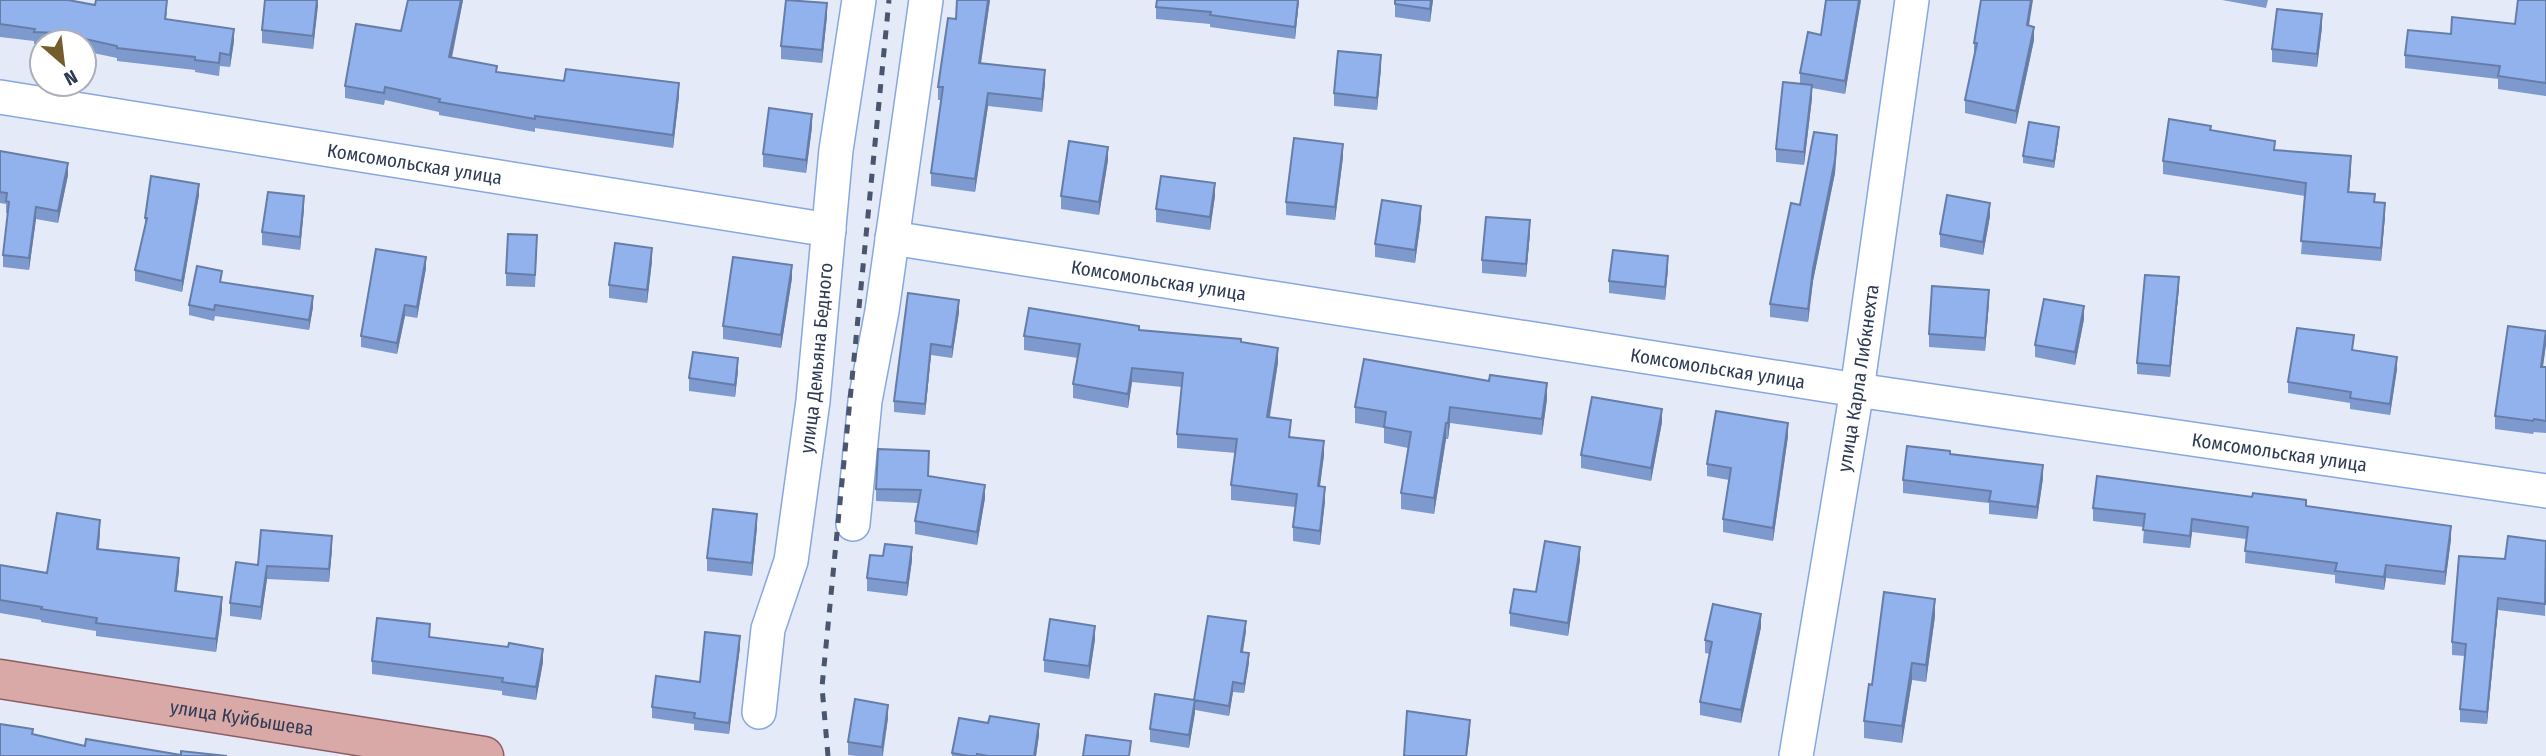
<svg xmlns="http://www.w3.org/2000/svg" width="2546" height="756" font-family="'Fira Sans Condensed',sans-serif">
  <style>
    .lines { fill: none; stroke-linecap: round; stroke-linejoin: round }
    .minor-casing { stroke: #87a7e2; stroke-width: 36 }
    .primary-casing { stroke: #8c5d63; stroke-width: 41 }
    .minor { stroke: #fff; stroke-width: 33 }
    .primary { stroke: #d9a9a7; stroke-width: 38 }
    .rail { stroke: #4a566d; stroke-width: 5; stroke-dasharray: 9 9; stroke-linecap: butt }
    .wall { fill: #7e99cd }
    .shaded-wall { fill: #667da7 }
    .building { fill: #92b2ee; stroke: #667da7; stroke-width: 2 }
    .labels { text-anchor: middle; stroke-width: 6; stroke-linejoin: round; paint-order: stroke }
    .street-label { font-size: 19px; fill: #2d3a53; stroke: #fff }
  </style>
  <rect width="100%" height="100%" fill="#e4eaf7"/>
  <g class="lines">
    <defs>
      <g id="minor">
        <path id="s1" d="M0,97L829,230"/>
        <path id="s2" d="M892,238L1857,390L2546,491"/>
        <path d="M853,524L865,401L882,311L926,0"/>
        <path id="s3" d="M759,712L768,629L791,561L813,401L836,150L859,0"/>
        <path id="s4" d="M1796,756L1857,390L1912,0"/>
      </g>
      <g id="primary">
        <path id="s5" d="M0,679L484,756"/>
      </g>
    </defs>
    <!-- minor casing -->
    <use href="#minor" class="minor-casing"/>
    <!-- primary casing -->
    <use href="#primary" class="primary-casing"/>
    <!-- minor -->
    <use href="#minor" class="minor"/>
    <!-- primary -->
    <use href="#primary" class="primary"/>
    <!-- rail -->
    <path class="rail" d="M828,756L822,687L889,0"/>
  </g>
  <!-- wall -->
  <path class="wall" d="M0,0L167,12L166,19L234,41L230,67L220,66L219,76L195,72V70L117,61V58L84,51V42H42V45L34,44V41L0,37Z
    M318,0L313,49L262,43V30Z
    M408,0H463L452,58L497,72L679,96L673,148L535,128V132L439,115V112L385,100L384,105L345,98V86L401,31Z
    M990,0L981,63L1045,83L1042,112L988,106L975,192L931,186V173L941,100H938V87L956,19Z
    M1299,0L1295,39L1210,27V24L1156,19V7Z
    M1433,0L1430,22L1395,17V4Z
    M1826,0H1861L1845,94L1812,88V98L1804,165L1776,162V149L1800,84V73L1821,35Z
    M2222,0H2268L2266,8Z
    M2546,0V96L2498,89V79L2405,68V55L2451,34L2515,24Z
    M827,16L822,63L781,59V46Z
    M2029,26L2034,40L2016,124L1965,113V100L1974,56V43Z
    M2322,27L2317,67L2272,62V49Z
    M1381,68L1377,110L1334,106V93Z
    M812,127L806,173L763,167V154Z
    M2211,130L2275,150L2351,169L2349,192L2375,202L2385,216L2381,261L2301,254L2305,196L2163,174V161Z
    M2059,133L2054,168L2023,163V156Z
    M1837,148L1835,173L1813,281L1808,322L1770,317V304L1800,205Z
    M0,151L68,175L58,223L36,219L29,270L3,267V255L8,213H6V204L0,203Z
    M1343,157L1335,220L1286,215V202Z
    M1108,160L1099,215L1061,209V196Z
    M199,195L182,292L135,281V270L145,229V218Z
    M1215,196L1210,230L1156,222V209Z
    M304,209L300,250L262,245V232Z
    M1990,216L1983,255L1940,247V234Z
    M1421,219L1415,263L1375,257V244Z
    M1530,233L1526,277L1482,273V260Z
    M537,248L535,287L506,286V273Z
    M652,261L647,303L609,298V285Z
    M426,268L417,318L405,316L397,354L361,347V336Z
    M1668,269L1665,300L1609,293V281Z
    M792,278L781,348L723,339V326Z
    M222,282L313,307L309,330L215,316L214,321L189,315V305Z
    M2179,288L2170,377L2137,374V363Z
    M908,293L959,312L952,358L931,355L925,415L894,412V401Z
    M1989,302L1985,351L1929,347V334Z
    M2084,319L2075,365L2035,357V345Z
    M1139,330L1241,342L1278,362L1270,417L1291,437L1324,455L1320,486L1325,501L1320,545L1293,541V527L1295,507L1231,500V485L1236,453L1177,448V434L1182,387L1132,382L1128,408L1073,398V384L1078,358L1024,350V336Z
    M2546,331V344L2543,367H2546V433L2534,432L2533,434L2495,429V416Z
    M2354,350L2397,369L2390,415L2350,409V403L2288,393V382Z
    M738,371L735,397L689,391V378Z
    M1547,399L1542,435L1450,423L1448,439H1446L1434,514L1401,509V493L1408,448L1384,443V428L1355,423V407Z
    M1662,422L1651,481L1581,468V455Z
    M1788,436L1773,541L1723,532V519L1729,480L1707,476V464Z
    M1950,454L2043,478L2037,519L1989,514V503L1903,493V480Z
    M929,476L985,498L977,545L915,534V521L919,503L876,501V489Z
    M2306,506L2451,539L2445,585L2386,578L2384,590L2335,583V575L2245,563L2246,539L2192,532L2190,548L2143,543L2144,527L2093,521V508Z
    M757,527L752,576L707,571V558Z
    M100,533L99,549L179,571L176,591L222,610L216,652L96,636V631L41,622V620L0,613V565L47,573Z
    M2546,541L2545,616L2498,610L2487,724L2460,722V709L2465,656L2452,655V642L2505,559Z
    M332,549L329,582L267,579L261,620L230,616V603L258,565Z
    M912,560L907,596L867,591V578Z
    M1580,560L1568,636L1510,626V613Z
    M1935,616L1926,682L1912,680L1902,743L1864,738V721L1872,685Z
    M1761,627L1741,723L1700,715V702L1710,654L1705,653V640Z
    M1246,631L1243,652L1249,662L1244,693L1233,692L1229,716L1195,710L1189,748L1150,742V729L1194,700Z
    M430,637L543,662L536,700L502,695V691L372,674V661Z
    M1095,639L1089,679L1044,672V660Z
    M740,647L729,734L694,730V724L652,718V707L700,682Z
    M888,718L883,756H857L848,755V742Z
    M1039,735L1036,756H952V753Z"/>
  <!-- shaded-wall -->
  <path class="shaded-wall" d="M317,0L318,6L313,49V36Z
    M461,0H463L449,70V57Z
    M988,0H990L979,76V63Z
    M1298,0H1299L1295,39V27Z
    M1431,0H1433L1430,22V9Z
    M1859,0H1861L1845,94V81Z
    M2031,0H2033L2027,38V25Z
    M827,3V16L822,63V50Z
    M2322,14V27L2317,67V54Z
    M2034,27V40L2016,124V111Z
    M234,29V41L230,67V55Z
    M1381,55V68L1377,110V98Z
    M1045,70V83L1042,112V99Z
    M679,83V96L673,148V135Z
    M1812,85V98L1804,165V152Z
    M988,93V106L975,192V179Z
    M812,114V127L806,173V160Z
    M2059,127V133L2054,168V161Z
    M1837,135L1835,173L1813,281L1808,322V309L1813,269Z
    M1343,144V157L1335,220V207Z
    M1108,147V160L1099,215V202Z
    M2351,156V169L2348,204V192Z
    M68,163V175L58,223V211Z
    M1215,183V196L1210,230V217Z
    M199,184V195L182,292V281Z
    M304,196V209L300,250V237Z
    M1990,203V216L1983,255V242Z
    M2385,203V216L2381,261V248Z
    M1421,206V219L1415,263V250Z
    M36,207V219L29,270V258Z
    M1530,220V233L1526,277V264Z
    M652,248V261L647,303V290Z
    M1668,256V269L1665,300V287Z
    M426,257V268L417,318V307Z
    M792,265V278L781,348V335Z
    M2179,277V288L2170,377V366Z
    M1989,290V302L1985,351V338Z
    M313,296V307L309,330V320Z
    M959,300V312L952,358V347Z
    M405,305V316L397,354V343Z
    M2084,306V319L2075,365V352Z
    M2546,331V344L2541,380V367Z
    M931,344V355L925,415V404Z
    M1278,348V362L1267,431V417Z
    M2397,357V369L2390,415V404Z
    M738,358V371L735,397V385Z
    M1132,368V382L1128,408V394Z
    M1547,383V399L1542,435V419Z
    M1450,407V423L1448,439V423Z
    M1662,409V422L1651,481V468Z
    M1446,423V439L1434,514V498Z
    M1788,423V436L1773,541V528Z
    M1324,441V455L1318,500V486Z
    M2043,465V478L2037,519V507Z
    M985,485V498L977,545V532Z
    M1325,487V501L1320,545V531Z
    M757,514V527L752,576V563Z
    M2192,519V532L2190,548V536Z
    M100,520V533L97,562V549Z
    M2451,526V539L2445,585V572Z
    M332,536V549L329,582V569Z
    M912,547V560L907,596V583Z
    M1580,547V560L1568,636V623Z
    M179,558V571L175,604V591Z
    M2386,565V578L2384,590V577Z
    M267,566V579L261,620V607Z
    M222,597V610L216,652V639Z
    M2498,598V610L2487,724V712Z
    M1935,599V616L1926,682V665Z
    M1761,614V627L1741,723V710Z
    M1246,621V631L1241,661V652Z
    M1095,626V639L1089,679V666Z
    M740,636V647L729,734V723Z
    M543,649V662L536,700V687Z
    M1249,653V662L1244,693V684Z
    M1912,663V680L1902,743V726Z
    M1233,682V692L1229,716V706Z
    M1195,700V713L1189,748V735Z
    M888,705V718L882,756V747Z
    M1470,720V733L1467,756H1466Z
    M1039,724V735L1036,756H1034Z"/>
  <!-- building -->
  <path class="building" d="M0,0H68L95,5L96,0H167L165,19L234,29L230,55L220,53L219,63L195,60V57L117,48V46L58,33L34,32L35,29L0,24Z
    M265,0H317L313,36L262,30Z
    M408,0H461L449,57L497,66L496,72L564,81L566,69L679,83L673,135L535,116V119L439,102L440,99L385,87L384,93L345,86L356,24L401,31Z
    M786,0L827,3L822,50L781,46Z
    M957,0H988L979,63L1045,70L1042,99L988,93L975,179L931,173L943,87H938L948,18L956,19Z
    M1157,0H1298L1295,27L1210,15L1211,12L1156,7Z
    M1395,0H1431L1430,9L1395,4Z
    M1826,0H1859L1845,81L1800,73L1808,32L1821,35Z
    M1981,0H2031L2027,25L2034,27L2016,111L1965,100L1977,43H1974Z
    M2518,0H2546V83L2498,76L2500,66L2405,55L2408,30L2451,34L2452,17L2515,24Z
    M2277,9L2322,14L2317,54L2272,49Z
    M1338,51L1381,55L1377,98L1334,93Z
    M1783,82L1812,85L1804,152L1776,149Z
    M769,108L812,114L806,160L763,154Z
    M2169,119L2211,126L2210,130L2275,141L2274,150L2351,156L2348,192L2375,194L2374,202L2385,203L2381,248L2301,241L2306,183L2163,161Z
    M2029,122L2059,127L2054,161L2023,156Z
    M1814,132L1837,135L1835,160L1813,269L1808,309L1770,304L1791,203L1800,205Z
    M1294,138L1343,144L1335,207L1286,202Z
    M1069,141L1108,147L1099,202L1061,196Z
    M0,151L68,163L58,211L36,207L29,258L3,255L9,202L6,201L7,193L0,192Z
    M151,176L199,184L182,281L135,270L147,218H145Z
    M1161,176L1215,183L1210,217L1156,209Z
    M268,192L304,196L300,237L262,232Z
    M1947,195L1990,203L1983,242L1940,234Z
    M1382,200L1421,206L1415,250L1375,244Z
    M1486,217L1530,220L1526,264L1482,260Z
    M508,234L537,235L535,275L506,273Z
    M615,243L652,248L647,290L609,285Z
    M376,249L426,257L417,307L405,305L397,343L361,336Z
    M1613,250L1668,256L1665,287L1609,281Z
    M733,257L792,265L781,335L723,326Z
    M197,266L222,271L220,282L313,296L309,320L215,305L214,310L189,305Z
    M2145,275L2179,277L2170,366L2137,363Z
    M1932,286L1989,290L1985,338L1929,334Z
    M908,293L959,300L952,347L931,344L925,404L894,401Z
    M2044,299L2084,306L2075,352L2035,345Z
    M1029,308L1139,326V330L1241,339V342L1278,348L1267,417L1291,420L1289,437L1324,441L1318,486L1325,487L1320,531L1293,527L1297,494L1231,485L1237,439L1177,434L1183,373L1132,368L1128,394L1073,384L1080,344L1024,336Z
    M2508,326L2546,331L2541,367H2546V421L2534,419L2533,421L2495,416Z
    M2297,328L2354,335L2352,350L2397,357L2390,404L2350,398L2351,392L2288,382Z
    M693,352L738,358L735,385L689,378Z
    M1364,359L1489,381L1490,375L1547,383L1542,419L1450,407L1448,423H1446L1434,498L1401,493L1411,432L1384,427L1386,412L1355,407Z
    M1592,397L1662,409L1651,468L1581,455Z
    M1716,411L1788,423L1773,528L1723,519L1731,468L1707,464Z
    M1907,446L1950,451V454L2043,465L2037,507L1989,501L1991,491L1903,480Z
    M878,449L929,451L928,476L985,485L977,532L915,521L921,490L876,489Z
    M2097,476L2252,497L2253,493L2306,500V506L2451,526L2445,572L2386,565L2384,577L2335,571L2337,563L2245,551L2248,527L2192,519L2190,536L2143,530L2145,514L2093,508Z
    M713,509L757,514L752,563L707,558Z
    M57,513L100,520L97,549L179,558L175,591L222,597L216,639L96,623L97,618L41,609L42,607L0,600V565L47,573Z
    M261,530L332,536L329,569L267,566L261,607L230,603L236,562L258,565Z
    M2508,536L2546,541L2545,604L2498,598L2487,712L2460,709L2466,644L2452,642L2459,556L2505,559Z
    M1545,541L1580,547L1568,623L1510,613L1514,589L1536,592Z
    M885,544L912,547L907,583L867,578L870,555L883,556Z
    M1884,592L1935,599L1926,665L1912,663L1902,726L1864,721L1869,684L1872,685Z
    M1713,604L1761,614L1741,710L1700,702L1712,642L1705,640Z
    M1208,616L1246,621L1241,652L1249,653L1244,684L1233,682L1229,706L1194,700Z
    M377,618L430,624L429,637L508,647L509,643L543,649L536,687L502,682L503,678L372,661Z
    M1050,619L1095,626L1089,666L1044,660Z
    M705,632L740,636L729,723L694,718L695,713L652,707L656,676L700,682Z
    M1155,694L1195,700L1189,735L1150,729Z
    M855,699L888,705L882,747L848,742Z
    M1407,711L1470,720L1466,756H1404Z
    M990,716L1039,724L1034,756H988L977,754V756H969L952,753L959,718L988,723Z
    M0,724L33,729L32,734L85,746L86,739L181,755V751L227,756H0Z
    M1086,735L1131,741L1129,756H1083Z"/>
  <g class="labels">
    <!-- street labels -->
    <g class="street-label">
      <text dy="7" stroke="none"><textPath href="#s1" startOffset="420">Комсомольская улица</textPath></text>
      <text dy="7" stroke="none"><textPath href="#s2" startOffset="270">Комсомольская улица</textPath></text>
      <text dy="7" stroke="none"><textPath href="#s3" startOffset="360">улица Демьяна Бедного</textPath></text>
      <text dy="7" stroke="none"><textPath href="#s2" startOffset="836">Комсомольская улица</textPath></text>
      <text dy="7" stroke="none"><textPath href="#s4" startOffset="383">улица Карла Либкнехта</textPath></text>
      <text dy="7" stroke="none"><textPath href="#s2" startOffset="1404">Комсомольская улица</textPath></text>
      <text dy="7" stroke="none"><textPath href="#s5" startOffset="245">улица Куйбышева</textPath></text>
    </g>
  </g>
  <!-- north arrow -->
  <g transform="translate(63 63) rotate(152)"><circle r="33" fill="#ffffff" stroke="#abb0ba" stroke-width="2"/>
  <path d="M0-5L12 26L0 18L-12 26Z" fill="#745c2c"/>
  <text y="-10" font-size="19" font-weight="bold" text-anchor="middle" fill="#2d3a53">N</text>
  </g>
</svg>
